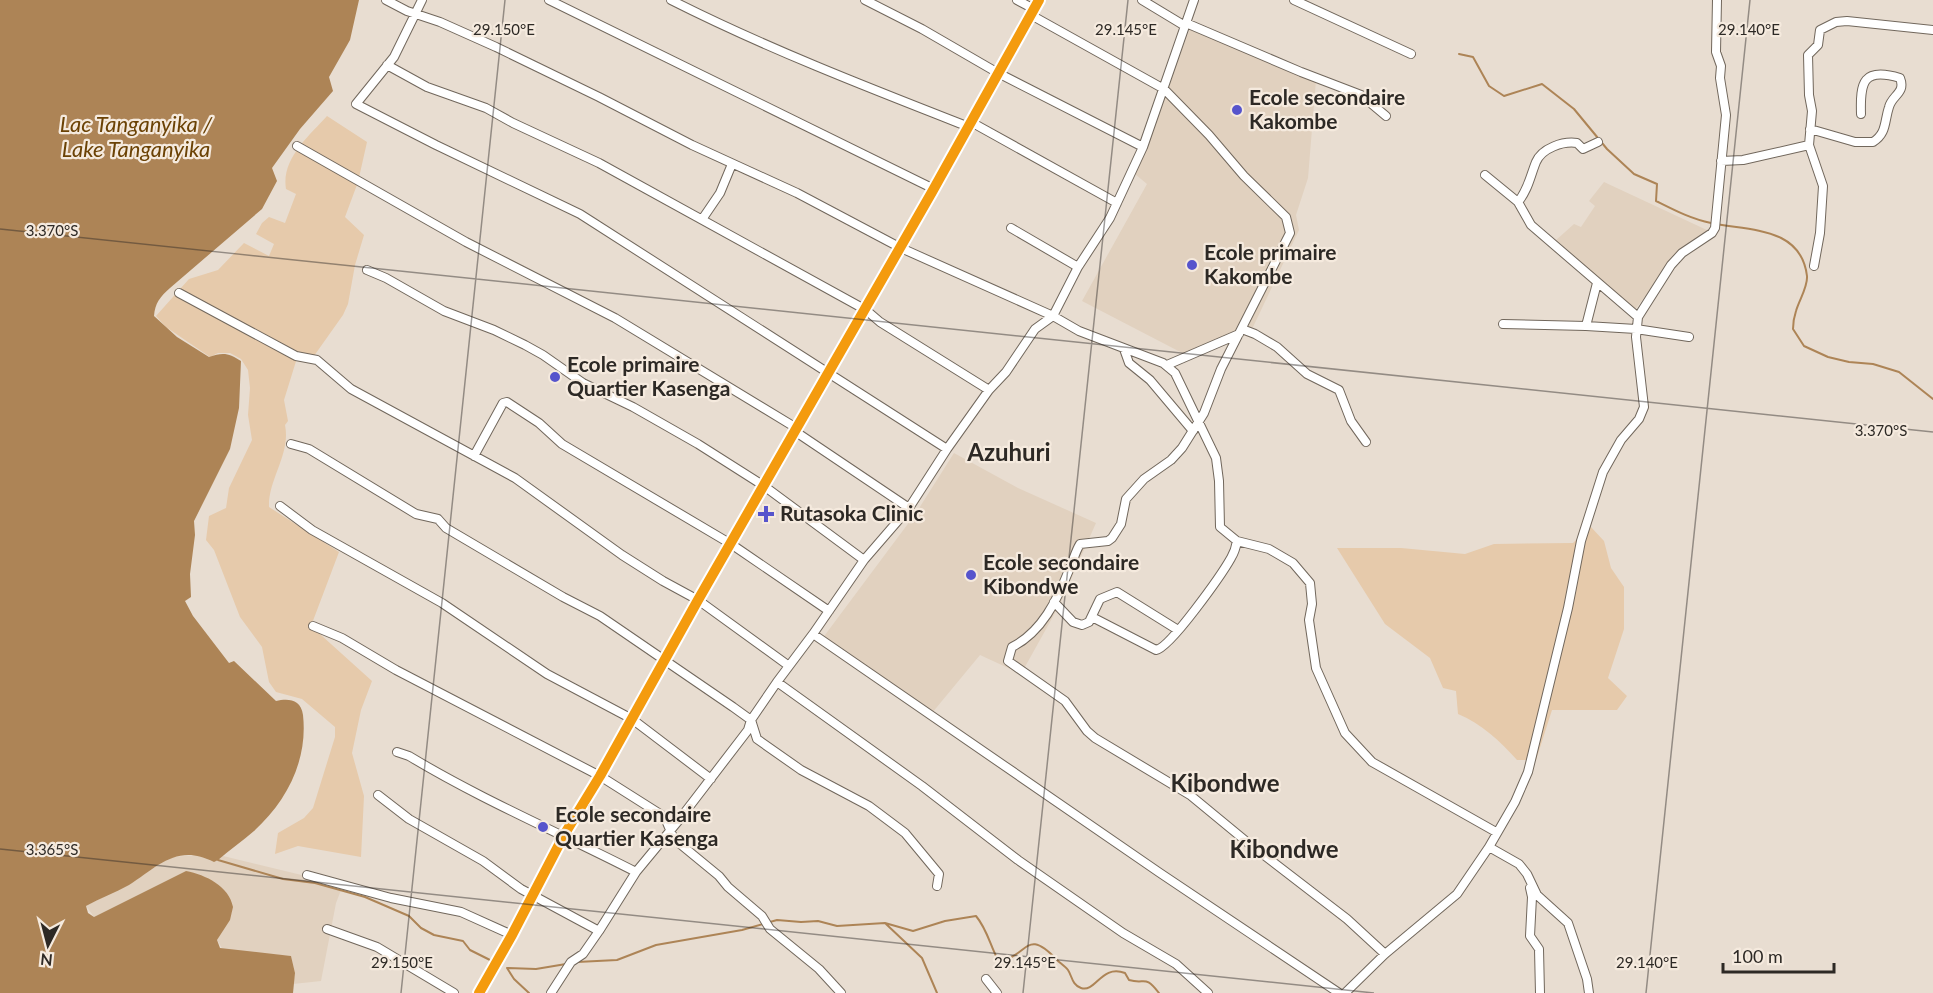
<svg xmlns="http://www.w3.org/2000/svg" width="1933" height="993" font-family="Lato,sans-serif">
  <style>
    .built { fill: #e1d1bf }
    .green { fill: #e6caab }
    .water { fill: #ad8456 }
    .lines { fill: none; stroke-linecap: round; stroke-linejoin: round }
    .stream { stroke: #ad8456; stroke-width: 2 }
    .minor-casing { stroke: #71675c; stroke-width: 10 }
    .highway-casing { stroke: #fff; stroke-width: 14 }
    .minor { stroke: #fff; stroke-width: 8 }
    .highway { stroke: #f49b0e; stroke-width: 10 }
    .ticks { fill: none; stroke: #2d2925; stroke-width: 1.5; stroke-opacity: 0.45 }
    .poi-dot { fill: #5654cc; stroke: #f5eade; stroke-width: 2 }
    .labels { text-anchor: middle; stroke-width: 4.5; stroke-linejoin: round; paint-order: stroke }
    .poi-label { font-size: 21px; font-weight: bold; fill: #2d2925; stroke: #f5eade; text-anchor: start }
    .water-label { font-size: 22px; font-style: italic; fill: #6b4205; stroke: #f5eade }
    .quarter-label { font-size: 24px; font-weight: bold; fill: #2d2925; stroke: #f5eade }
    .ticks-label { font-size: 15px; text-anchor: middle; fill: #2d2925; stroke: #f5eade; stroke-width: 4.5; stroke-linejoin: round; paint-order: stroke }
  </style>
  <rect width="100%" height="100%" fill="#e8ddd1"/>
  <!-- built -->
  <path class="built" d="M1191,26L1316,80L1308,178L1296,215L1299,230L1253,327L1188,356L1082,301L1147,184L1135,174L1153,132L1167,88Z
    M1604,182L1709,231L1678,253L1634,311L1555,241L1574,224L1581,227L1595,206L1589,201Z
    M954,453L1018,488L1096,523L1060,604L1021,674L980,655L932,713L822,639L916,513Z
    M215,854L343,885L336,903L321,981L293,984L295,973L291,956L223,950L217,940L232,912L186,871L94,917L86,906L137,879L170,857Z"/>
  <!-- green -->
  <path class="green" d="M327,116L367,142L358,182L345,217L364,235L355,265L348,304L343,315L309,363L297,358L284,400L288,421L285,425C291,454 268,479 269,507L339,552L311,626L372,681L361,710L352,753L364,796L361,857L298,846L275,854L278,833L304,818L313,808L335,737V727L302,699L276,692L269,682L262,647L240,617L214,550L206,540L209,516L226,508L229,488L252,440L248,415L250,388L248,370L241,359L230,353H218L210,357L166,327L156,316L189,279L218,270L244,243L269,256L274,244L256,234L262,223L269,217L285,223L296,194L286,189C281,159 309,136 327,116Z
    M1590,526L1604,541L1611,568L1624,587V629L1608,678L1627,696L1617,710H1552L1536,760H1517C1500,741 1482,724 1458,714L1456,691L1443,688L1430,658L1385,624L1337,548H1401L1465,554L1494,544L1573,543Z"/>
  <!-- water -->
  <path class="water" d="M0,0H359L350,40L329,77L333,91L300,129L272,168L277,181L262,209L170,288C160,297 155,303 154,316L177,337L209,357C223,352 229,353 241,361L239,408L230,449L194,521L195,535L190,574L191,597L185,601L193,616L229,663L234,661L276,701C288,698 301,699 303,715C308,760 287,801 254,831C243,841 229,850 218,860L214,862C178,843 158,866 129,885C115,893 100,898 86,906L88,913L94,917L186,871C206,875 229,886 233,907L230,920L217,940L220,948L291,956L295,973L293,993H0Z"/>
  <g class="lines">
    <!-- stream -->
    <path class="stream" d="M1459,54L1473,57L1489,86L1504,96L1542,84L1574,109L1607,149L1634,174L1657,184L1656,201C1674,210 1691,219 1711,223C1748,231 1801,226 1807,276C1808,287 1799,300 1796,311C1794,317 1793,323 1793,329L1804,346L1828,357L1849,362L1873,364L1899,372L1933,399
      M218,860L283,879L315,883L365,897L409,916L421,928L434,935L463,941L470,950L490,960
      M886,924L922,958L937,993
      M577,962L617,960L656,945L742,930L777,920L801,922L818,921L837,926L885,923L913,931L945,921L976,916C987,929 990,945 998,960C1029,959 1024,925 1057,960C1060,963 1065,966 1068,970C1072,976 1072,985 1081,988C1096,993 1101,964 1125,973L1129,980C1146,985 1144,974 1159,993
      M507,968L536,969L566,964
      M507,968L514,979L529,993"/>
    <defs>
      <path id="minor" d="M386,0L407,11L440,22L496,47L599,97L692,145L797,193L901,248L1053,316L1079,331L1163,363L1175,373L1216,458L1219,481L1220,527L1237,541L1269,549L1293,563L1310,583L1312,604L1309,620L1316,668L1345,733L1372,762L1496,832
        M422,0L394,57L356,104L436,145L580,214L947,449
        M549,0L934,189
        M671,0C766,48 869,88 969,127
        M865,0L922,29L998,73L1143,147
        M1017,0L1034,9
        M1142,0L1185,26
        M1294,0L1411,54
        M1031,15L1164,89L1209,135L1244,176L1286,217L1290,233L1221,369L1204,413L1182,448L1171,460L1144,479L1126,499L1121,524L1112,538L1108,541L1080,544C1075,552 1073,562 1069,570C1057,600 1042,632 1012,647L1008,661L1065,701L1087,731L1095,738L1190,795L1247,842L1347,919L1385,954
        M1186,23L1301,72L1361,95L1386,116
        M387,65L427,87L486,108L513,123L599,163L866,310L880,322L989,390
        M971,122L1117,203
        M1810,129L1855,142H1873C1887,133 1884,122 1889,107C1892,95 1906,93 1900,78C1863,67 1860,82 1861,114
        M297,146L466,242L615,318L798,429
        M1721,161L1743,160L1809,145
        M1485,175L1518,202L1531,225L1638,317
        M1518,202C1528,190 1530,177 1536,162C1542,148 1563,141 1577,143L1583,149L1598,142
        M703,218L720,193L732,164
        M1011,228L1078,267
        M1814,266L1820,233L1823,186L1809,145L1812,111L1809,95L1808,55L1818,45L1820,30L1836,22L1847,21L1933,30
        M367,270L386,278L444,311L494,330L525,345L543,355L583,383L633,407L698,444L764,486L864,560
        M179,293L296,356L317,360L351,389L515,478L622,555L663,581L698,600L789,666
        M1503,324L1586,326L1636,329L1689,337
        M1586,326L1597,283
        M1242,329L1255,334L1277,347L1307,374L1339,390L1351,421L1366,442
        M1124,349L1129,363L1150,380L1193,431
        M1167,365L1239,334
        M796,432L909,508
        M291,444L309,449L416,514L438,519L446,528L563,597L600,616L733,707L751,720L757,739L801,770L869,806L905,833L939,874L937,886
        M474,456L503,403L507,402L539,423L562,444L731,544L829,611
        M280,506L312,530L442,603L547,674L632,719L711,779
        M1054,602L1073,622L1082,625L1089,622L1100,599L1117,592L1178,630
        M1092,617L1156,650C1170,648 1222,574 1231,558C1234,553 1236,547 1237,541
        M313,626L342,638L396,670L600,776L660,814L665,818L674,839L719,876L728,887L762,916L770,929L819,969L841,993
        M813,634L1160,873L1339,993
        M777,682L922,786L1018,860L1123,933L1176,964L1208,993
        M397,752L409,756C482,800 560,833 636,872
        M378,795L409,819L483,861L521,889L599,931
        M1489,847L1519,864L1527,874L1537,895L1568,923L1587,979L1589,993
        M307,875L391,898L461,912L512,935
        M1530,888L1532,897L1530,936L1539,949L1540,993
        M327,929L377,947L454,993
        M986,979L997,993
        M551,993L571,962L583,954L599,931L636,872L679,820L748,730L751,720L777,682L813,634L864,560L909,508L947,449L989,390L1006,372L1035,329L1053,316L1078,267L1110,218L1143,147L1194,0
        M1345,993L1385,954L1457,894L1489,847L1515,802L1528,772L1568,608L1581,541L1603,472L1621,440L1639,419L1644,407L1636,337L1638,317L1671,265L1682,253L1712,233L1715,228L1726,115L1720,78L1721,66L1716,52L1717,0"/>
      <path id="highway" d="M479,993L512,935L564,835L600,776L698,600L932,192L1039,0"/>
    </defs>
    <!-- minor casing -->
    <use href="#minor" class="minor-casing"/>
    <!-- highway casing -->
    <use href="#highway" class="highway-casing"/>
    <!-- minor -->
    <use href="#minor" class="minor"/>
    <!-- highway -->
    <use href="#highway" class="highway"/>
  </g>
  <!-- ticks -->
  <path class="ticks" d="M0,229L1933,432M0,849L1374,993M401,993L505,0M1023,993L1128,0M1646,993L1750,0"/>
  <!-- markers -->
  <g class="poi-dot">
    <circle cx="1237" cy="110" r="6"/>
    <circle cx="1192" cy="265" r="6"/>
    <circle cx="555" cy="377" r="6"/>
    <path d="M763 505h6v6h6v6h-6v6h-6v-6h-6v-6h6z"/>
    <circle cx="971" cy="575" r="6"/>
    <circle cx="543" cy="827" r="6"/>
  </g>
  <g class="labels">
    <!-- poi labels -->
    <g class="poi-label">
      <text x="1249" y="105">Ecole secondaire<tspan x="1249" dy="24">Kakombe</tspan></text>
      <text x="1204" y="260">Ecole primaire<tspan x="1204" dy="24">Kakombe</tspan></text>
      <text x="567" y="372">Ecole primaire<tspan x="567" dy="24">Quartier Kasenga</tspan></text>
      <text x="780" y="521">Rutasoka Clinic</text>
      <text x="983" y="570">Ecole secondaire<tspan x="983" dy="24">Kibondwe</tspan></text>
      <text x="555" y="822">Ecole secondaire<tspan x="555" dy="24">Quartier Kasenga</tspan></text>
    </g>
    <!-- water labels -->
    <g class="water-label">
      <text x="136" y="132">Lac Tanganyika /<tspan x="136" dy="25">Lake Tanganyika</tspan></text>
    </g>
    <!-- quarter labels -->
    <g class="quarter-label">
      <text x="1009" y="461">Azuhuri</text>
      <text x="1225" y="792">Kibondwe</text>
      <text x="1284" y="858">Kibondwe</text>
    </g>
  </g>
  <g class="ticks-label">
    <text x="504" y="35">29.150°E</text>
    <text x="1126" y="35">29.145°E</text>
    <text x="1749" y="35">29.140°E</text>
    <text x="52" y="236">3.370°S</text>
    <text x="1881" y="436">3.370°S</text>
    <text x="52" y="855">3.365°S</text>
    <text x="402" y="968">29.150°E</text>
    <text x="1025" y="968">29.145°E</text>
    <text x="1647" y="968">29.140°E</text>
  </g>
  <!-- north arrow -->
  <g transform="translate(48 945) rotate(186)" stroke="#f5eade" stroke-width="4.5" paint-order="stroke">
  <path d="M0-4.5L10 22L0 15L-10 22Z" fill="#2d2925"/>
  <text y="-9" font-size="16" font-weight="bold" text-anchor="middle" fill="#2d2925">N</text>
  </g>
  <!-- scale -->
  <path d="M1723 963v9h111v-9" fill="none" stroke="#2d2925" stroke-width="3"/>
  <text x="1732" y="963" font-size="18" fill="#2d2925" stroke="#f5eade" stroke-width="4.5" paint-order="stroke">100 m</text>
</svg>
